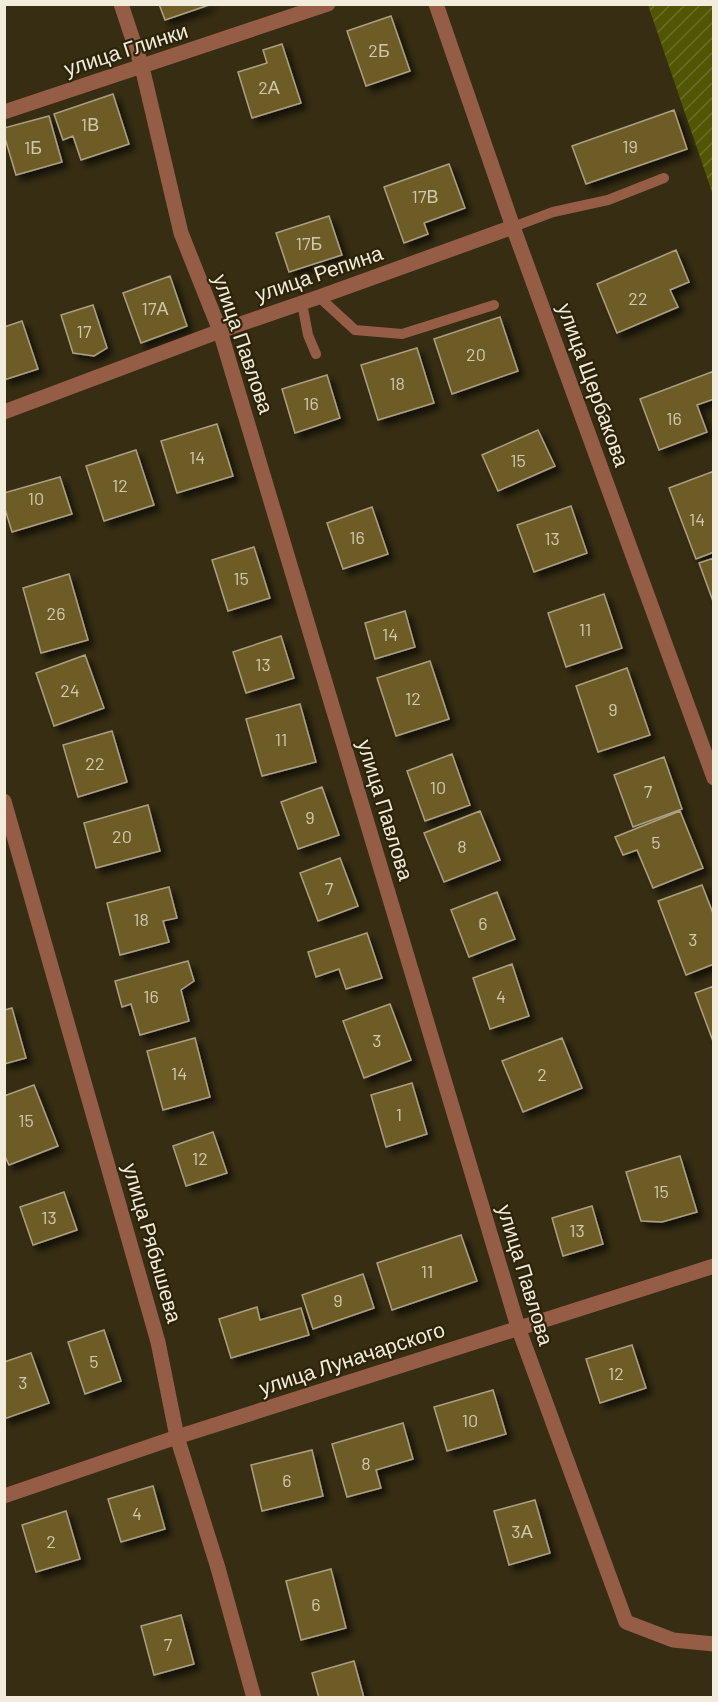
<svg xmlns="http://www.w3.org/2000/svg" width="718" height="1702" font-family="Barlow,sans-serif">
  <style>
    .garden { fill: url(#garden-furrows) }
    .building { fill: #6e5b26; stroke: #aba083; stroke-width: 1.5; filter: url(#shadow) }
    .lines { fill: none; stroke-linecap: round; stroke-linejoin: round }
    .lane { stroke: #965d46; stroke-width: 10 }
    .street { stroke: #965d46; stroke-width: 15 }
    .labels { text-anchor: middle; stroke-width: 4.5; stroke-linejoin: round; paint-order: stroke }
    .number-label { font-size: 18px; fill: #d1c8ae }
    .street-label { font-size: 21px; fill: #f2ecdc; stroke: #2c2309 }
  </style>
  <defs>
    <pattern id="garden-furrows" width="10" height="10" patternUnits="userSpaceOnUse" patternTransform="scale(1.5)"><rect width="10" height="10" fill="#525604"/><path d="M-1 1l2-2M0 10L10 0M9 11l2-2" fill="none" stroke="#6b6e28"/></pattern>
    <filter id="shadow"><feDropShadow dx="5.5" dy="5.5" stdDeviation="3" flood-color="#0009"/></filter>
  </defs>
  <rect width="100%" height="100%" fill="#362d13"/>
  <!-- garden -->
  <path class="garden" d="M648,5H713V195Z"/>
  <!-- building -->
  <path class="building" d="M159,4H212L165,20Z
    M391,16L410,71L366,86L347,31Z
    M282,44L301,103L252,118L238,72L267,63L263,50Z
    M113,94L129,144L81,160L73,136L63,140L54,114Z
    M674,110L687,149L586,184L572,146Z
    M49,116L62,162L16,175L4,135V128Z
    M449,164L465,208L424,223L428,234L404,243L384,187Z
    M329,216L342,255L289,272L276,233Z
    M676,250L689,282L670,290L678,307L617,333L597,284Z
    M170,276L187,326L141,343L123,293Z
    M93,305L107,348L94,356L73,353L61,315Z
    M500,317L518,371L452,394L434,339Z
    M22,321L38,369L4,380V327Z
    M417,348L434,403L378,420L361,365Z
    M714,371V399L697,405L707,432L659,450L640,399Z
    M327,375L340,418L295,433L282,389Z
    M217,424L233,476L177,493L161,441Z
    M538,430L555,466L498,491L482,455Z
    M136,450L154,505L104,521L86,466Z
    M714,471V552L696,559L669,488Z
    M60,477L72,514L12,532L4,506V493Z
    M571,506L587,553L534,572L517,525Z
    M372,507L388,554L343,569L327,523Z
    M254,547L270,598L228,611L212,560Z
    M714,558V604L699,563Z
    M69,574L88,640L41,653L23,588Z
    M604,594L622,648L566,667L548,613Z
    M405,611L415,647L375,659L365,623Z
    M281,636L294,678L246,693L233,652Z
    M85,655L104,708L54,726L36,673Z
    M430,661L449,719L396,736L377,678Z
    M627,668L650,735L598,752L576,686Z
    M300,704L316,762L262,776L246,719Z
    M112,731L127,782L78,797L63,745Z
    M452,754L470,805L425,821L407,771Z
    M664,757L682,809L633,827L614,775Z
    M322,787L339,835L298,849L281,802Z
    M148,805L160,851L96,868L84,823Z
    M480,811L500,860L444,882L424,833Z
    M680,811L703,868L653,888L637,850L623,855L615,837Z
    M340,858L358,906L318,921L300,873Z
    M702,885L714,916V964L686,975L658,901Z
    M169,887L177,918L163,921L169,942L120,955L107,903Z
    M497,892L515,939L469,957L451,910Z
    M367,933L382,978L346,989L339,969L316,977L308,952Z
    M188,961L194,981L181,990L189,1021L140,1035L131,1004L122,1007L115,981Z
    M512,964L529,1016L490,1029L473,978Z
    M714,986V1044L695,993Z
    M390,1004L411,1060L364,1078L343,1021Z
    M12,1008L26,1058L4,1064V1010Z
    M195,1038L210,1097L163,1110L147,1051Z
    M562,1038L582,1088L523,1112L502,1061Z
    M412,1083L427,1134L386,1147L371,1095Z
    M34,1085L58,1146L9,1165L4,1154V1096Z
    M213,1132L227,1173L186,1186L173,1146Z
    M680,1156L697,1212L662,1222L641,1221L626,1172Z
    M64,1192L77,1230L33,1245L20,1207Z
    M592,1206L603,1244L563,1256L552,1218Z
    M461,1235L477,1281L392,1310L377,1263Z
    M363,1274L374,1308L313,1329L302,1295Z
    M257,1307L260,1320L301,1308L309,1335L231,1358L219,1319Z
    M104,1330L121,1381L85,1394L68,1342Z
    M632,1345L646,1388L600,1403L586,1359Z
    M31,1353L49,1403L4,1419V1362Z
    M493,1390L506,1434L447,1451L434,1407Z
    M403,1423L413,1459L376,1470L381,1488L347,1497L332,1444Z
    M312,1450L323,1496L262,1511L251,1465Z
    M153,1486L165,1529L121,1542L108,1499Z
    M535,1500L550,1553L509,1565L494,1511Z
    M66,1511L80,1559L36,1572L22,1525Z
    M331,1569L346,1628L301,1640L286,1581Z
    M181,1615L194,1664L154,1675L141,1626Z
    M354,1661L364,1698H319L312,1673Z"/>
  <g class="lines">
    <!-- lane -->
    <path class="lane" d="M513,227L553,212L608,200L664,178
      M319,297L355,330L402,334L494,305
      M302,303L308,335L316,354"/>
    <!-- street -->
    <path class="street" d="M121,4L142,67L181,233L220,331L518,1327L626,1622L673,1640L714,1644
      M436,4L513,227L714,778
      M4,112L328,4
      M4,412L220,331L319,297L513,227
      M4,801L158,1342L177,1437L218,1568L254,1698
      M4,1496L177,1437L714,1266"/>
  </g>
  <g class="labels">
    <!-- number labels -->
    <g class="number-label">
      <text x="379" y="57">2Б</text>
      <text x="269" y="94">2А</text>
      <text x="90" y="131">1В</text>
      <text x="630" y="153">19</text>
      <text x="33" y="154">1Б</text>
      <text x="425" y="203">17В</text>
      <text x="309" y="250">17Б</text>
      <text x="638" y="305">22</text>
      <text x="155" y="315">17А</text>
      <text x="84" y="338">17</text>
      <text x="476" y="361">20</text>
      <text x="397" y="390">18</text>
      <text x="311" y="410">16</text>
      <text x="674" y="425">16</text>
      <text x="197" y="464">14</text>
      <text x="518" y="467">15</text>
      <text x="120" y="492">12</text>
      <text x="36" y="505">10</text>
      <text x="697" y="526">14</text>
      <text x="357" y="544">16</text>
      <text x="552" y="545">13</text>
      <text x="241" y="585">15</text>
      <text x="56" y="620">26</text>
      <text x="585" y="636">11</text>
      <text x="390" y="641">14</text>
      <text x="263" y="671">13</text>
      <text x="70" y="697">24</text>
      <text x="413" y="705">12</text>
      <text x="613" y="716">9</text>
      <text x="281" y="746">11</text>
      <text x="95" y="770">22</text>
      <text x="438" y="794">10</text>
      <text x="648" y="798">7</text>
      <text x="310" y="824">9</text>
      <text x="122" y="843">20</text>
      <text x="656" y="849">5</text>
      <text x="462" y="853">8</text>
      <text x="329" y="895">7</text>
      <text x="141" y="926">18</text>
      <text x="483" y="930">6</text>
      <text x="693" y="946">3</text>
      <text x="151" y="1003">16</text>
      <text x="501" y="1003">4</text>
      <text x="377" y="1047">3</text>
      <text x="179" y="1080">14</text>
      <text x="542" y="1081">2</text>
      <text x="399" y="1121">1</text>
      <text x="26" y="1127">15</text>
      <text x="200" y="1165">12</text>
      <text x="661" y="1198">15</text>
      <text x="49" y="1224">13</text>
      <text x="577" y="1237">13</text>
      <text x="427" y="1278">11</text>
      <text x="338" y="1307">9</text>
      <text x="94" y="1368">5</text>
      <text x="616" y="1380">12</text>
      <text x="23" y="1389">3</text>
      <text x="470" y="1427">10</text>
      <text x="366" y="1470">8</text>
      <text x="287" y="1487">6</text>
      <text x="137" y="1520">4</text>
      <text x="522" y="1538">3А</text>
      <text x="51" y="1548">2</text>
      <text x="316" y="1611">6</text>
      <text x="168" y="1651">7</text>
    </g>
    <!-- street labels -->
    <g class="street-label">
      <text transform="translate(126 50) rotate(-18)" y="7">улица Глинки</text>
      <text transform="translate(319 274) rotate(-19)" y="7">улица Репина</text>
      <text transform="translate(243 344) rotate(71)" y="7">улица Павлова</text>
      <text transform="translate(593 385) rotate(70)" y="7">улица Щербакова</text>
      <text transform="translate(385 810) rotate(73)" y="7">улица Павлова</text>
      <text transform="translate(152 1243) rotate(74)" y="7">улица Рябышева</text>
      <text transform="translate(525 1275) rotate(73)" y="7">улица Павлова</text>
      <text transform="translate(352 1359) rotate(-18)" y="7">улица Луначарского</text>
    </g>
  </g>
  <!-- border -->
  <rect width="718" height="1702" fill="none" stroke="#f2ecdc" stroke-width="12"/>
</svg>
